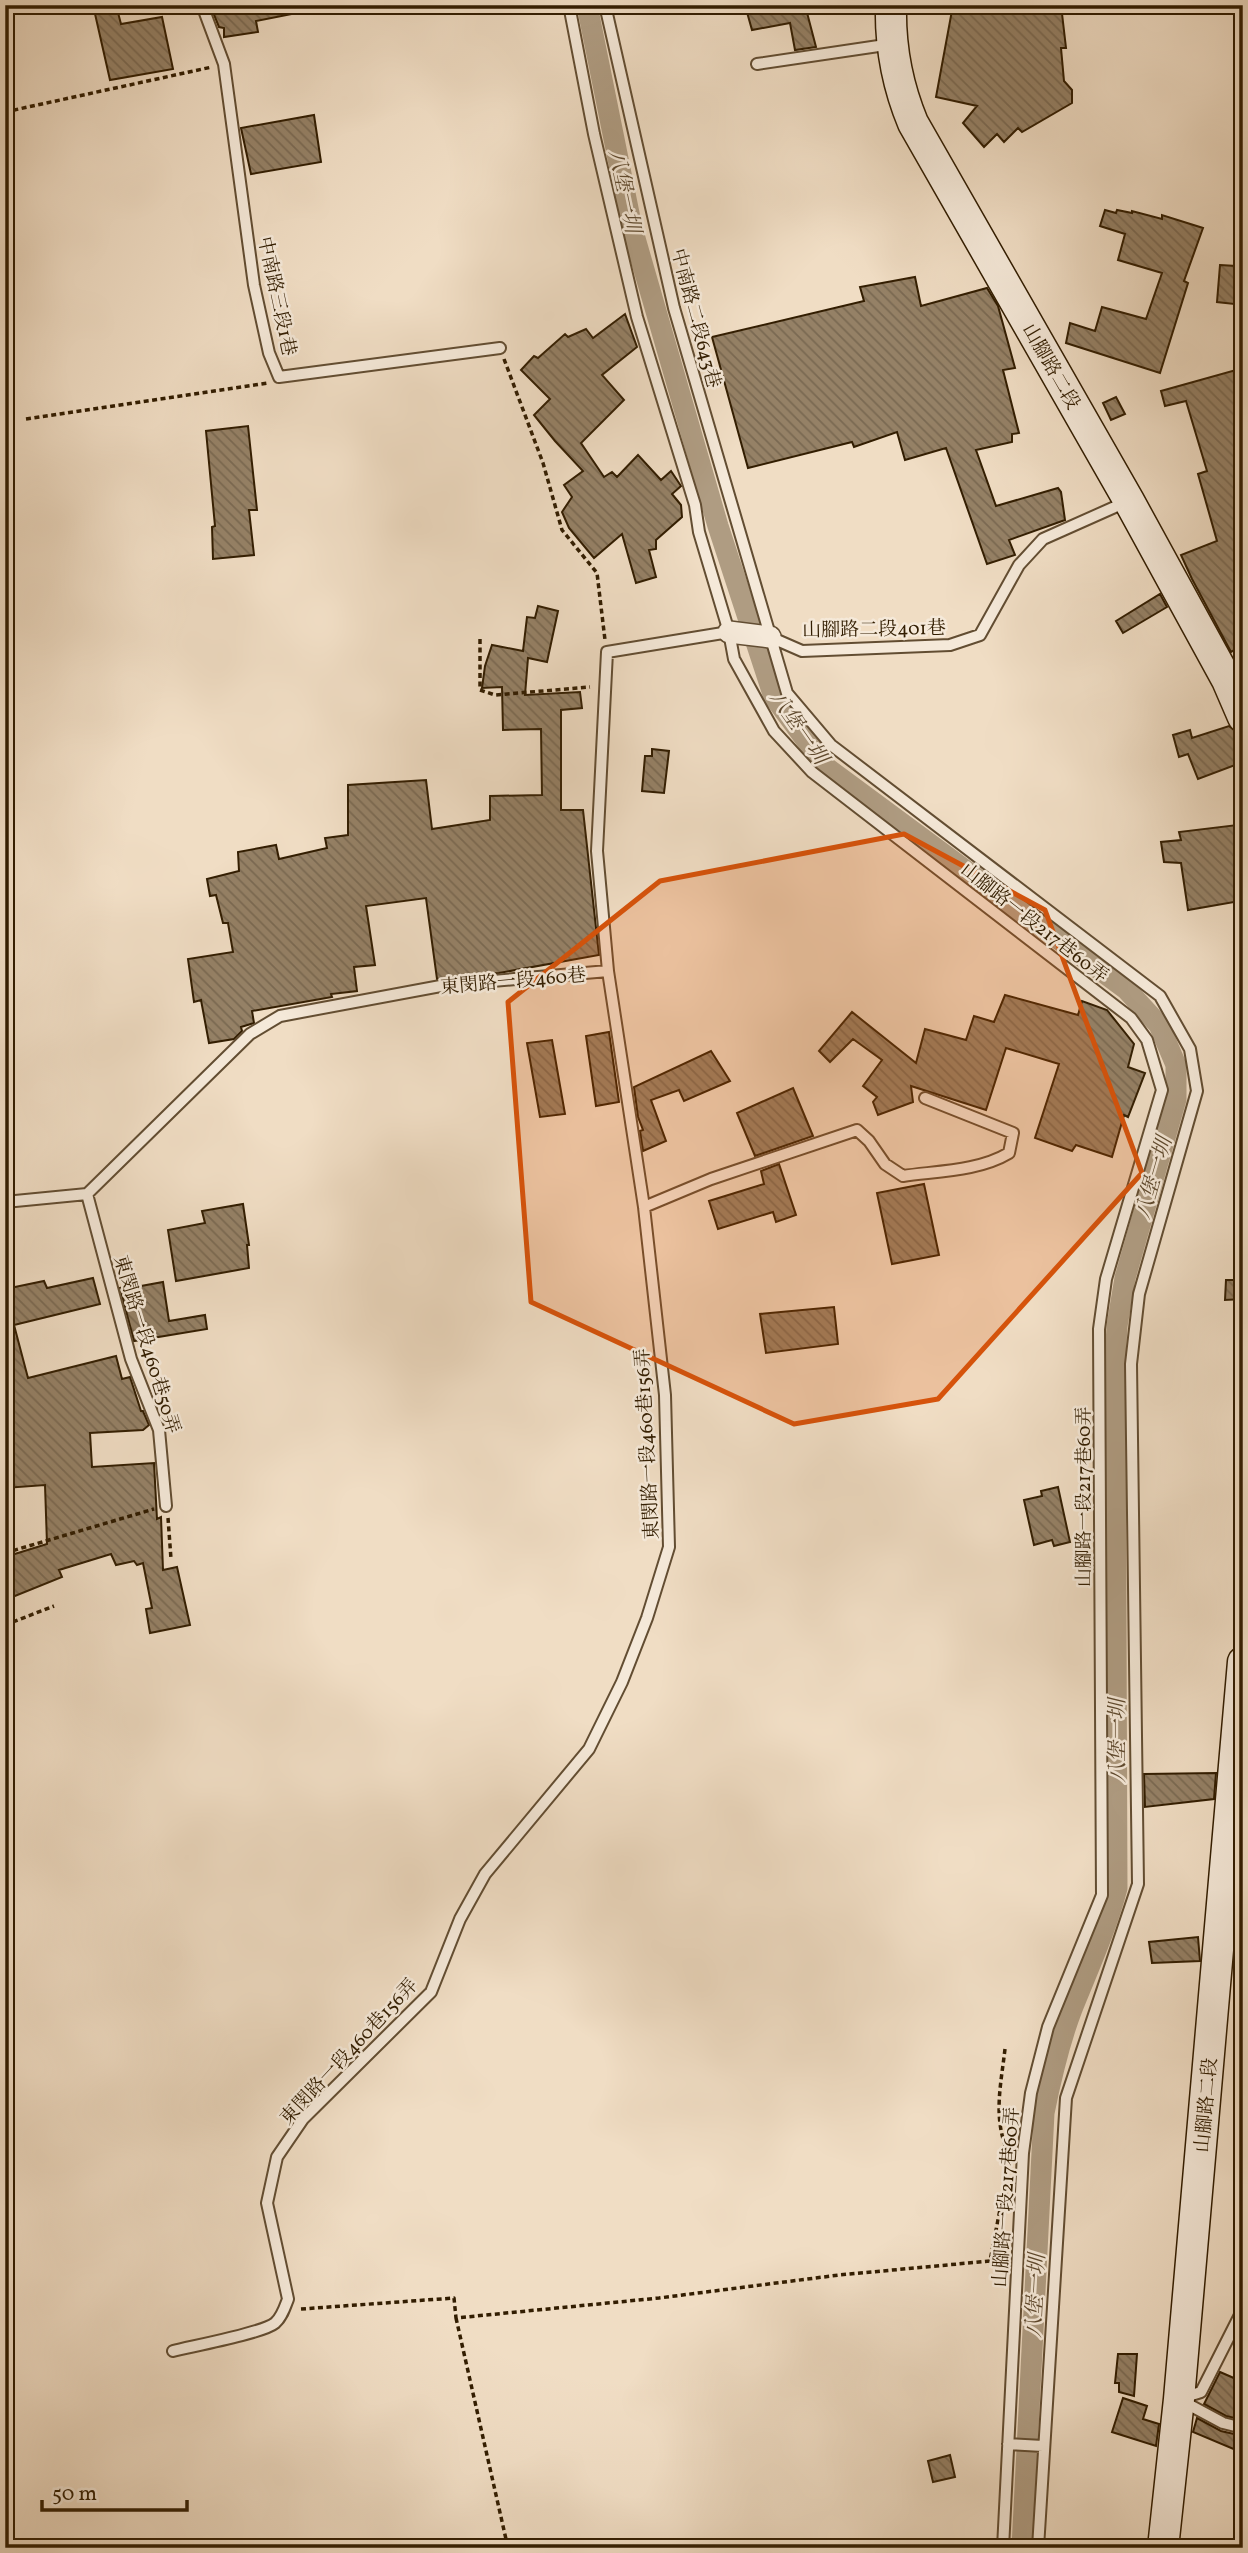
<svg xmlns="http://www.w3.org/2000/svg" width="1248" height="2553" font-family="Vollkorn,'Noto Serif TC',serif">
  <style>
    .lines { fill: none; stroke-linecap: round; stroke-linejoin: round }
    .canal { stroke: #af9c82; stroke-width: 21 }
    .building { fill: url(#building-back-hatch); stroke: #321d01; stroke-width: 2 }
    .lane-casing { stroke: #624d32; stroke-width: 14 }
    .street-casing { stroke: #624d32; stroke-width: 24 }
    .secondary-casing { stroke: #321d01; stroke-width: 33 }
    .path { stroke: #321d01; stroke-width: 3.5; stroke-dasharray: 5 3.5; stroke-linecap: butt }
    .lane { stroke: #f5e9d9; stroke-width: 10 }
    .street { stroke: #f5e9d9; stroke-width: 21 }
    .secondary { stroke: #f5e9d9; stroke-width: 30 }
    .marked { fill: #d6530b; fill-opacity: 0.2; stroke: #d6530b; stroke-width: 5; stroke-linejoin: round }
    .labels { text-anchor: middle; stroke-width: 5; stroke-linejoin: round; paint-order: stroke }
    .street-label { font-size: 19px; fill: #321d01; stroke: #f5e9d9 }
    .water-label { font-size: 21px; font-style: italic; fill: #5e492e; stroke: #f5e9d9 }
  </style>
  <defs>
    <pattern id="building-back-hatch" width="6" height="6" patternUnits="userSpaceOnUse" patternTransform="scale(1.75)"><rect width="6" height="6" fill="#958166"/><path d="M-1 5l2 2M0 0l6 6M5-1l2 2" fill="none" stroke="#7a6952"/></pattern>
  </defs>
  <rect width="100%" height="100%" fill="#f0ddc4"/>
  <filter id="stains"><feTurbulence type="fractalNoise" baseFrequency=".00286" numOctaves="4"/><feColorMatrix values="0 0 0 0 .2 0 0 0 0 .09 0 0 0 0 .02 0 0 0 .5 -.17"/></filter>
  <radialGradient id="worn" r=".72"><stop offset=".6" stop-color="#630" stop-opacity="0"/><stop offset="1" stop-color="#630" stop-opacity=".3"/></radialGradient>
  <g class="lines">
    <!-- canal -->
    <path class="canal" d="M587,5L632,228L718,526L774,697L827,768L1126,989L1159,1025L1176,1065V1099L1125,1278L1117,1326L1115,1363L1117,1888C1106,1930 1088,1969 1072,2009C1059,2043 1051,2078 1044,2113L1022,2548"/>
  </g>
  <!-- building -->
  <path class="building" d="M93,5H116L121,24L162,17L173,69L110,80Z
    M210,5H296L297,13L256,21L258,32L224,37V28L219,27Z
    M745,5H805L816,47L795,50L790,23L752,30Z
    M953,5H1061L1066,48H1061L1064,81L1072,90V103L1022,132L1018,128L1004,142L997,134L984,147L963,123L977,106L936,97Z
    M314,115L321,162L251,174L241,128Z
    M1105,210L1116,213L1117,210L1132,213V211L1162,219V215L1203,228L1184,281L1188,283L1160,373L1066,343L1070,323L1095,331L1102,307L1146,319L1162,273L1118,260L1125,234L1100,226Z
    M1220,265L1236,266L1234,304L1217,302Z
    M915,277L921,306L987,288L998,306L1015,368L1003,370L1019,433L1012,434V442L976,450L996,506L1058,488L1061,492L1065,520L1009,540L1015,555L987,564L946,448L905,460L897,432L854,447L852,442L748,468L712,337L864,301L860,287Z
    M625,314L637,347L602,375L624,400L581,443L604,477L612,472L617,477L638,455L661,480L671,471L681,486L672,494L681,505L682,517L656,540V549L649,550L656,577L636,583L622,534L594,558L569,528L562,512L572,497L564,485L583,471L555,441L534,415L550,399L521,370L534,356L538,358L565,334L568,337L586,329L593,338Z
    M1243,368V644L1231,652L1192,579L1181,555L1217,541L1198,474L1207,471L1186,401L1165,406L1161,391Z
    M1116,397L1125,414L1111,420L1103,403Z
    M248,426L257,510H249L254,555L213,559L212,527L215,526L206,431Z
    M1160,594L1167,607L1123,633L1116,621Z
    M538,606L558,611L547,662L528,658L525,695L580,692L582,708L561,710V810H583L599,955L499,973L437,979L426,898L366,906L375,965L354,967L357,991L331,994L332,997L252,1011L254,1023L241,1027L242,1031L234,1039L209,1043L201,1000L194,1002L188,959L233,952L228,923H223L216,895L210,896L207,879L239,871L238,852L276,845L279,859L327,848L325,838L348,835V785L426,780L432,829L490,820V796L542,795L541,729L503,730L502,687L482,688L485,666L492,645L523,651L527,617L535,618Z
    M1229,726L1239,734L1243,742V762L1198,779L1188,754L1179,757L1173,735L1190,730L1192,738Z
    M652,749L669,751L664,793L642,791L645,756H652Z
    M1237,825L1240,855L1234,856L1240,901L1188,910L1181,863L1164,862L1161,842L1181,840L1179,832Z
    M1005,995L1078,1015L1082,1001L1107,1010L1134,1044L1128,1067L1145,1073L1128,1117L1124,1115L1112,1157L1076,1145L1072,1151L1035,1138L1059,1064L1006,1048L986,1110L911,1086L913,1102L878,1115L873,1102L877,1097L863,1086L882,1060L853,1039L830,1062L819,1051L852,1012L916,1063L925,1029L966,1040L974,1016L994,1022Z
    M609,1032L619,1102L596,1106L586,1036Z
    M552,1040L565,1114L540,1117L527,1043Z
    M711,1051L730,1081L684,1101L679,1090L651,1100L666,1141L643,1151L640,1131L643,1130L638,1117L634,1087Z
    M793,1088L813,1136L755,1156L737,1113Z
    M779,1164L796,1215L776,1222L773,1212L718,1229L709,1201L764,1184L761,1171Z
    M924,1184L939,1255L892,1264L877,1193Z
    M243,1204L249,1245H247L249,1268L176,1281L168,1230L205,1223L202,1211Z
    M93,1278L100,1304L14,1325L28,1378L116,1356L122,1379L130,1377L141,1411H143L149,1425L143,1430L90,1433L92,1467L154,1463L157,1519L161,1517L163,1570L177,1567L190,1625L150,1633L146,1609L152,1608L143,1563L137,1565L134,1561L116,1565L111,1554L59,1570L62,1577L5,1600V1557L47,1544L45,1485L5,1488V1289L44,1281L47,1288Z
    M1226,1280H1243V1299L1225,1300Z
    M163,1282L169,1321L205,1315L207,1329L134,1341L120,1288L130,1285V1288Z
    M834,1307L838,1344L766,1353L760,1314Z
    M1058,1487L1070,1542L1054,1546L1052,1540L1034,1545L1024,1500L1042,1496L1041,1491Z
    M1216,1773L1214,1799L1145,1807L1144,1774Z
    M1198,1937L1200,1961L1152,1963L1149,1942Z
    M1118,2354H1137L1134,2396L1119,2392V2383H1115Z
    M1220,2372L1243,2382V2420L1226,2416L1204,2404Z
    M1123,2398L1147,2406L1143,2419L1159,2424L1156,2446L1112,2432Z
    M1197,2418L1221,2431L1243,2436V2453L1193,2432Z
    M950,2455L955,2477L933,2482L928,2461Z"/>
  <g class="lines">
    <defs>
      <path id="lane" d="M202,5L224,64L254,285L269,353L279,377L500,348
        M569,5L594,134L637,317L695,505L699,532L729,632L734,659L774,731L812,772L1131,1018L1147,1040L1162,1090L1106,1279L1099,1329L1102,1895L1048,2027L1031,2093L1023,2153L1003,2548
        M605,5L674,308L787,693L831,745L1160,996L1190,1049L1197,1091L1139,1294L1131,1364L1138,1884L1066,2098L1038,2548
        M757,64L892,44
        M770,637L802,651L950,645L980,635L1019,565L1043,539L1126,502
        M87,1194L131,1359L159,1430L166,1506
        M5,1202L87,1194L250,1034L280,1016L446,985L608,971L597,851L607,652L729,632
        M644,1207L711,1179L857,1130L869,1141L885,1164L903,1176C938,1171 979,1171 1009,1153L1013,1133L925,1098
        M173,2351C193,2346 263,2333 275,2323C282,2317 285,2307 288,2299L267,2203L277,2157L303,2119L431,1992L460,1919L485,1874L589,1749L622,1682L647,1618L669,1547L665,1395L644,1207L608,971
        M1182,2398L1201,2392L1243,2309
        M1182,2401L1223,2423L1243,2428
        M1008,2444L1043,2446"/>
      <path id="street" d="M729,632L770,637"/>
      <path id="secondary" d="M891,5C890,45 898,87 913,123L1129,501L1227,680L1243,717
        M1163,2548L1179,2399L1243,1662"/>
    </defs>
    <!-- lane casing -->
    <use href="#lane" class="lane-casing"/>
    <!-- street casing -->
    <use href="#street" class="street-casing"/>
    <!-- secondary casing -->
    <use href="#secondary" class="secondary-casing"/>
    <!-- path -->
    <path class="path" d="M1240,5L1243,7
      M5,112L212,67
      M504,359L543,463L562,530L597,573L605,640
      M26,419L268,383
      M480,639V690L495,695L590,687
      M168,1518L171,1559
      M5,1553L154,1509
      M5,1625L54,1606
      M1005,2049C1001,2084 993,2117 1007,2150
      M301,2309L454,2298L456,2318L659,2298L839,2275L990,2261L1003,2194L1007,2192
      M456,2318L508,2548"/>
    <!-- lane -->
    <use href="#lane" class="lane"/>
    <!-- street -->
    <use href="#street" class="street"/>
    <!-- secondary -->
    <use href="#secondary" class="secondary"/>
  </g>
  <!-- marked area -->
  <path class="marked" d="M904,834L1045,910L1142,1173L938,1399L794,1424L531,1302L508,1002L660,881Z"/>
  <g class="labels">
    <!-- street labels -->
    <g class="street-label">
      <text transform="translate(278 296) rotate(78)" y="7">中南路三段1巷</text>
      <text transform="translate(697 318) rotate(75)" y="7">中南路二段643巷</text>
      <text transform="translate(1052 366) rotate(60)" y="7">山腳路二段</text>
      <text transform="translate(874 628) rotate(-1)" y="7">山腳路二段401巷</text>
      <text transform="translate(1035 922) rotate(38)" y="7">山腳路一段217巷60弄</text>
      <text transform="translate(513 980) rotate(-5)" y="7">東閔路一段460巷</text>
      <text transform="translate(148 1344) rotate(73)" y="7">東閔路一段460巷50弄</text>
      <text transform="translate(646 1444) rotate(-93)" y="7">東閔路一段460巷156弄</text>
      <text transform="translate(1083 1497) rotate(-90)" y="7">山腳路一段217巷60弄</text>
      <text transform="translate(348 2051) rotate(-47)" y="7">東閔路一段460巷156弄</text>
      <text transform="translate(1205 2105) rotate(-85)" y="7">山腳路二段</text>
      <text transform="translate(1005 2197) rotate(-86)" y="7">山腳路一段217巷60弄</text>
    </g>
    <!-- water labels -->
    <g class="water-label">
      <text transform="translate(625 191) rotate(78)" y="7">八堡一圳</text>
      <text transform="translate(799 727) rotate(55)" y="7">八堡一圳</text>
      <text transform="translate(1153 1178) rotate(-74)" y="7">八堡一圳</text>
      <text transform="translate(1117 1741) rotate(-90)" y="7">八堡一圳</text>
      <text transform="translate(1035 2296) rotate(-87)" y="7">八堡一圳</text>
    </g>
  </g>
  <!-- margin -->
  <rect width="1248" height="2553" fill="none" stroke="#f0ddc4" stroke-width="28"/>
  <rect x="7" y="7" width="1234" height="2539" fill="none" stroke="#321d01" stroke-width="3.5"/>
  <rect x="14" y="14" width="1220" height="2525" fill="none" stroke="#321d01" stroke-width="2"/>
  <!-- scale -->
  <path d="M42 2500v10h145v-10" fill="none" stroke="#321d01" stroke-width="3.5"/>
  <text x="52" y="2500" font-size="21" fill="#321d01" stroke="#f5e9d9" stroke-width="5" paint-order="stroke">50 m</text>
  <rect width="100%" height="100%" filter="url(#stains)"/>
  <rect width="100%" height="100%" fill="url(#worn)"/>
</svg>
